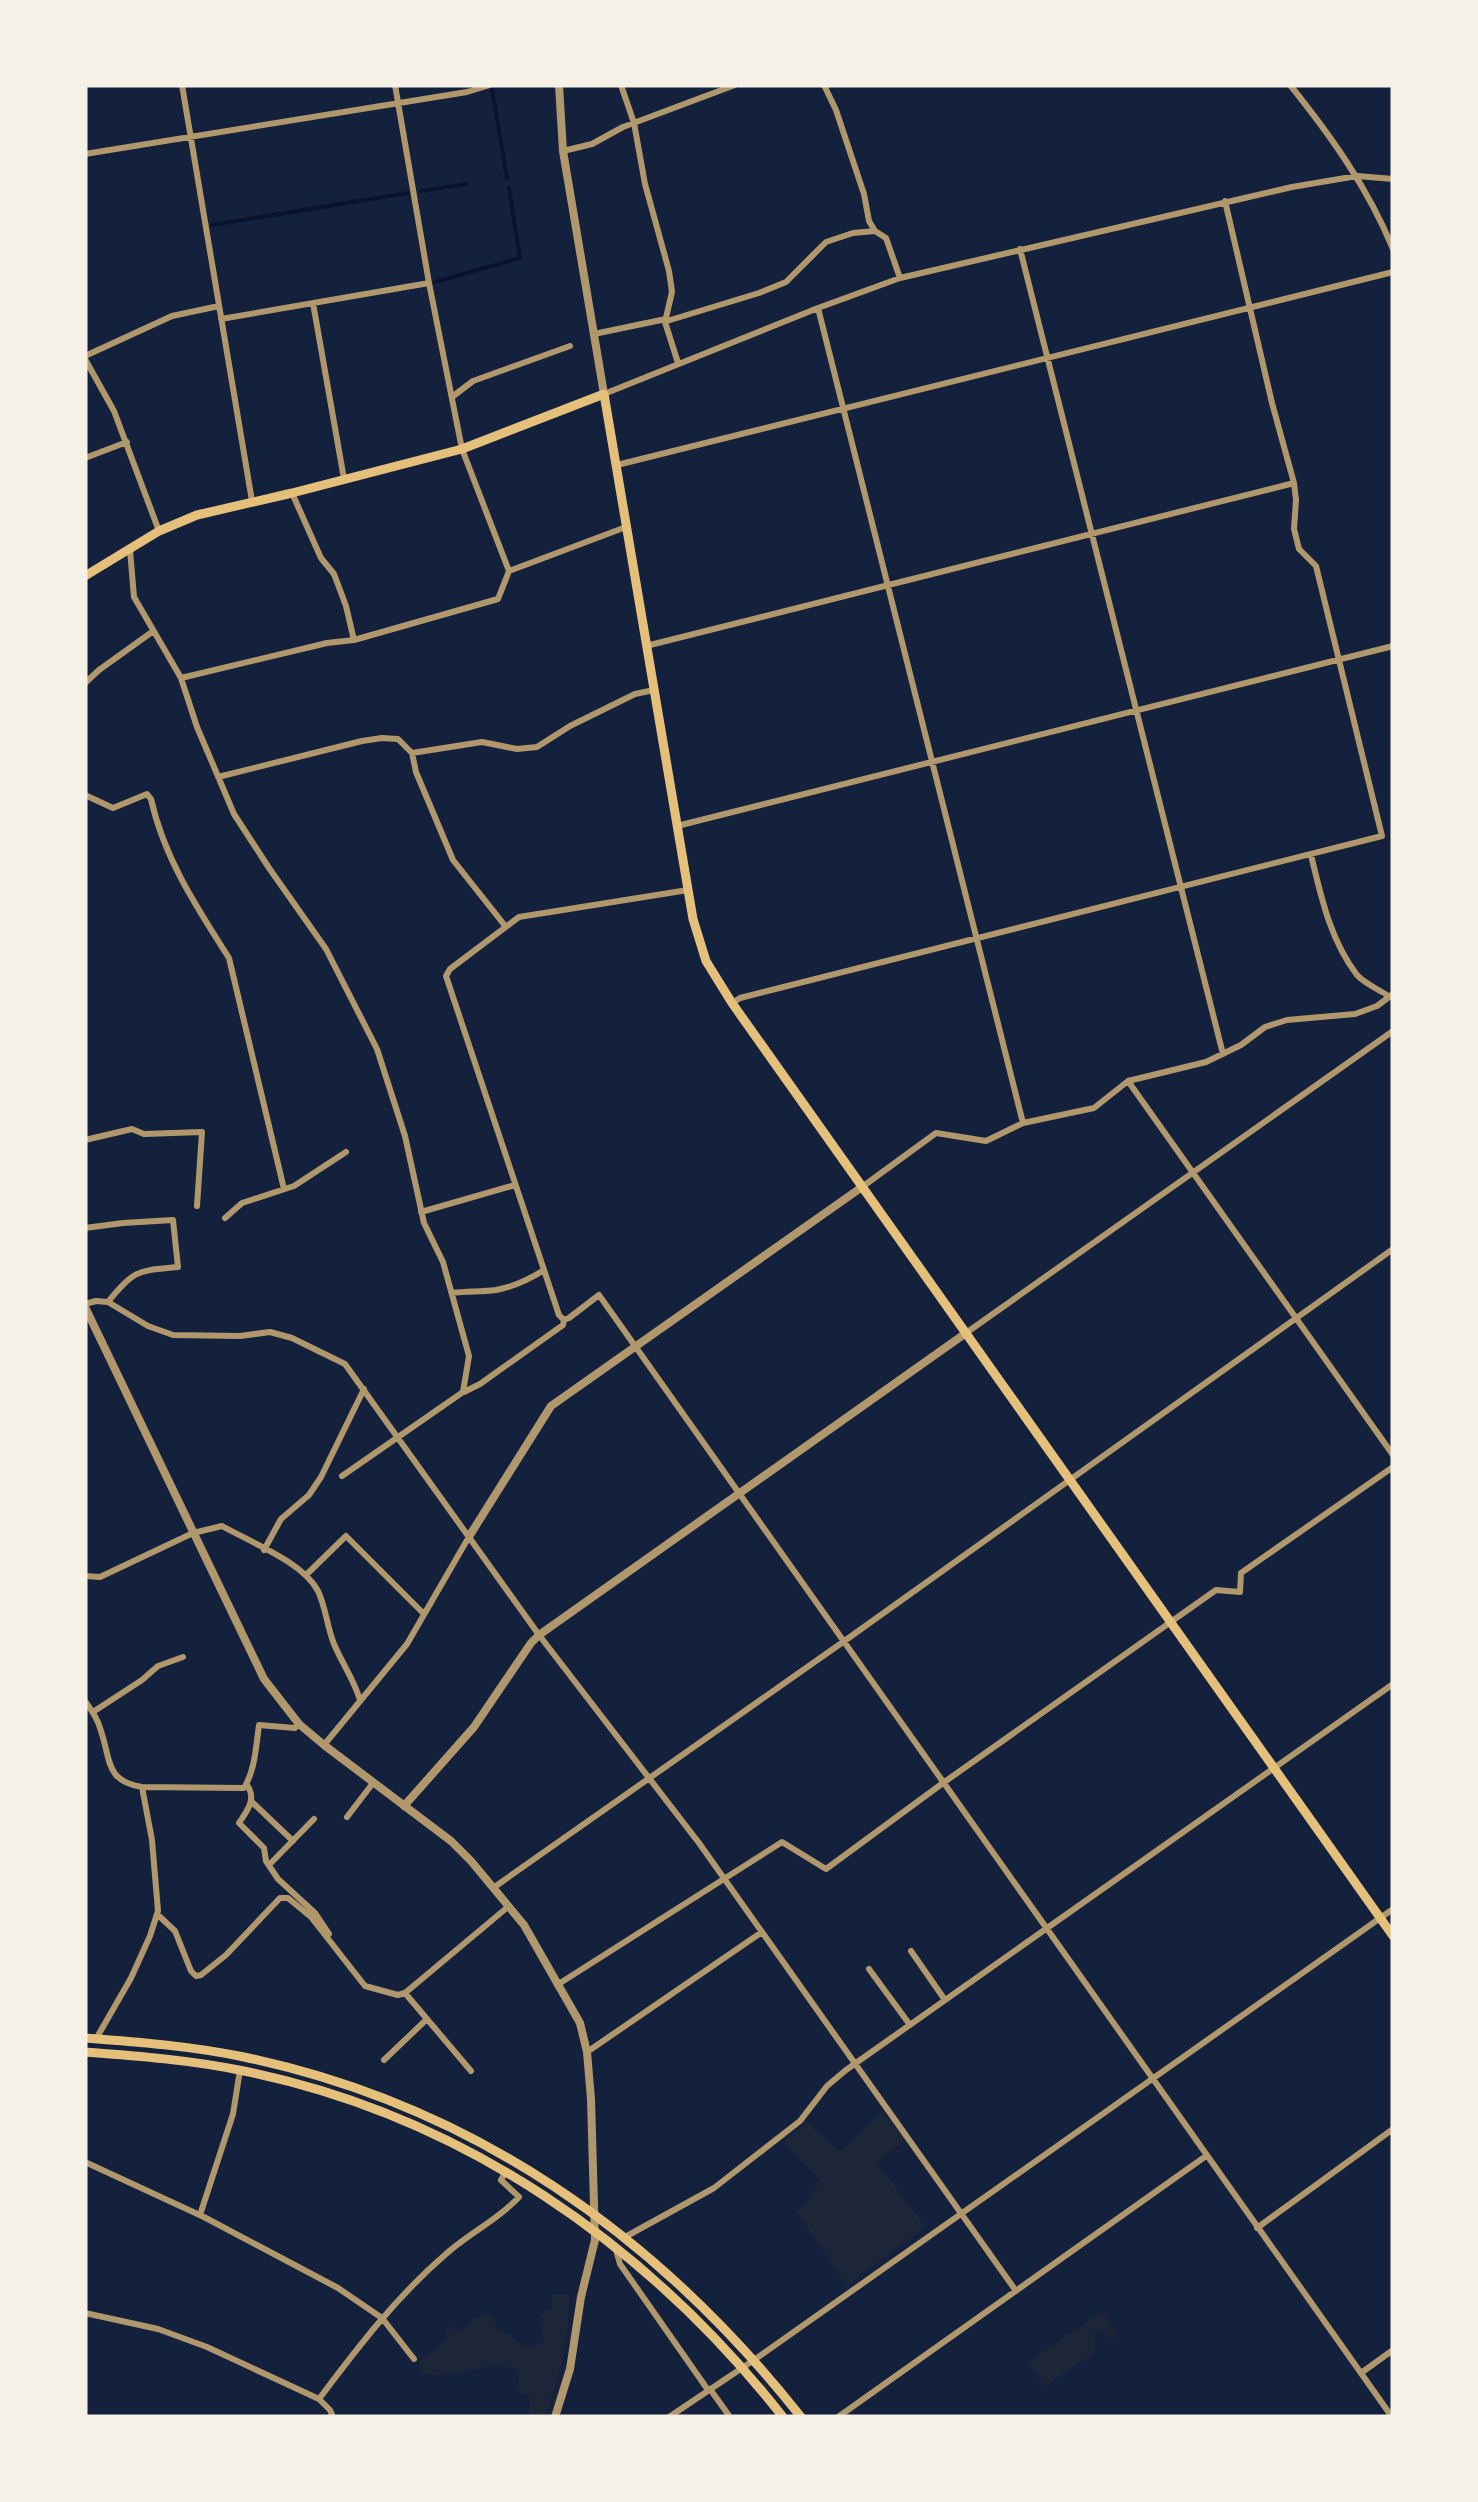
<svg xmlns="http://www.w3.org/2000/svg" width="1478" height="2502" font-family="'IBM Plex Sans',sans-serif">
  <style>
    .green { fill: #1d2539 }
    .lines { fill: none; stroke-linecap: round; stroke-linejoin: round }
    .stream { stroke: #0b132b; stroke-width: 4 }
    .minor { stroke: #b1986c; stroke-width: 6 }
    .tertiary { stroke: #b1986c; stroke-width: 8 }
    .primary { stroke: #e5c07b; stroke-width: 9 }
  </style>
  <rect width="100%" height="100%" fill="#14213d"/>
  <!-- green -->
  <path class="green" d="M883,2112L906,2140L877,2162L926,2227L847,2285L797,2213L820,2181L784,2142L807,2122L839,2152Z
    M552,2294H569C571,2335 559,2378 545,2417H529L530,2397L519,2391V2370L496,2364L462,2373L422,2376L418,2369L423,2357L449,2338L444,2330L450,2326L457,2332L482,2314H492L496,2327L527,2347L544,2342L540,2315L552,2308Z
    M1102,2311L1118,2334L1114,2339L1095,2329V2352L1045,2387L1028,2362Z"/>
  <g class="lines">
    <!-- stream -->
    <path class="stream" d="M492,89L507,178
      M421,191L467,184
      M212,225L408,193
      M435,282L520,258L509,188"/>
    <!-- minor -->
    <path class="minor" d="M182,85L252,501
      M395,85L429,283L462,449L509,571
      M621,85L634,123L645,184L669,271L672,292L665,322L678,363
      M824,85L836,110L864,194L869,221L875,231L886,238L900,278
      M1290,85C1331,136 1368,188 1393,249
      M563,151L592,144L623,127L735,85
      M85,154L467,92L490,85
      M1020,249L1223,1054
      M313,303L344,479
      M818,308L1023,1123
      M221,319L429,283
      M667,321L759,293L786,282L826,242L853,233L875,231
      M594,334L666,319
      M85,356L172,316L219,306
      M85,359L114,411L159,531
      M604,394L818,308L900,278L1292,187L1357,176L1393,179
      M452,397L473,381L570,346
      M85,458L127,442
      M617,465L1393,272
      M292,493L321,558L334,574L346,606L354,640
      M130,550L134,597L181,678L197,727L234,814L269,868L326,949L377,1049L405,1136L424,1223L443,1262L469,1356L463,1392L342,1476
      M646,646L1294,483
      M181,678L327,643L354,640L498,599L509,571L626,527
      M85,683L99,670L152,632
      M412,753L482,742L517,749L537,747L570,726L635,694L654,690
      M218,777L362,741L382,738L398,739L412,753L416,772L453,860L506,927
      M85,795L113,808L147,794L151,799C164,858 197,908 229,958L284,1189
      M677,826L1393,646
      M1311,855C1321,896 1330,940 1357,975C1365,984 1380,990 1390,997
      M688,890L519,917L450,969L446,976L559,1315L564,1320L569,1318L599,1295L1392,2417
      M732,1003L740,998L1382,836L1316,566L1299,549L1294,529L1296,500L1294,483L1272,403L1225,201
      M1128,1081L1393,1455
      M85,1140L132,1129L144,1134L202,1132L197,1206
      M862,1187L936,1133L986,1141L1023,1123L1094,1108L1128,1081L1206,1062L1241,1045L1265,1027L1287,1020L1355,1014L1377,1006L1393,994
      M421,1212L515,1185
      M225,1218L242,1203L294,1186L346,1152
      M85,1228L123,1223L173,1220L178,1267C138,1271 134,1269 108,1302
      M452,1293C467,1291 481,1292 496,1290C512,1287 530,1279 544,1270
      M85,1304L96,1301L108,1302L148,1326L173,1335L240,1336L270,1332L292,1338L345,1364L539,1635L699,1843L1016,2291
      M966,1333L1393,1031
      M464,1392L480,1384L563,1325L564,1320
      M264,1550L281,1519L309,1495L321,1477L364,1389
      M306,1575L346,1536L424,1614
      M85,1576L100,1577L193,1533L222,1526C250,1542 303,1562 318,1591C326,1608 327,1627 334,1644C342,1663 354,1680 360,1700
      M85,1701C92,1711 98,1719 101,1731C111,1760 105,1781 142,1787L244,1788C255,1770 256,1747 259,1725L295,1728L299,1724
      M93,1712L142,1680L158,1666L183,1657
      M324,1745L407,1644L470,1535
      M247,1785C257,1799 247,1811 239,1823L264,1848L266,1861L278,1879L315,1913L329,1934
      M252,1802L293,1841
      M347,1817L373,1783
      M269,1865L314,1819
      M493,1888L843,1642L1393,1249
      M157,1914L175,1931L191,1971L196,1976L201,1975L226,1955L280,1898H288L311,1917L365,1986L398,1995L405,1993L509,1906
      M911,1951L945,2000
      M869,1969L910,2025
      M557,1985L782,1842L826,1869L943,1783L1216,1590L1240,1592L1241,1573L1393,1467
      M405,1993L471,2071
      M96,2039L131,1978L150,1936L158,1911L152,1840L142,1787
      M587,2052L762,1932
      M384,2060L427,2019
      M85,2162L204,2217L338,2288L382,2318L414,2359
      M200,2215L233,2114L240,2070
      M1257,2228L1393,2129
      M625,2237L714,2188L800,2121L827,2086L846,2070L1393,1684
      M616,2250L620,2264L708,2390
      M85,2313L158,2329L207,2347L319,2399L330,2410L333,2417
      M1361,2373L1393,2350
      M710,2389L730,2417
      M319,2399C358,2347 397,2296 446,2254C468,2234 499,2219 519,2197L501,2180L505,2173
      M669,2417L754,2360L1393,1909
      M838,2417L1206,2156"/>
    <!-- tertiary -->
    <path class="tertiary" d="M559,85L563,151L604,394
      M85,1307L264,1679L299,1724L324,1745L451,1841L471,1861L524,1925L580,2023L587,2052L591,2099L595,2240L581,2297L570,2369L555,2417
      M470,1535L551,1406L862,1187
      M404,1806L474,1727L531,1643L539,1635L966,1333"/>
    <!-- primary -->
    <path class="primary" d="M85,576L159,531L197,515L292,493L462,449L604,394L693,919L706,961L732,1003L1393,1936
      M85,2038C138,2042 191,2046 244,2057C473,2105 657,2235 801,2417
      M85,2052C138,2056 191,2060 244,2071C461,2115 647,2244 783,2417"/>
  </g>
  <!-- border -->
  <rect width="1478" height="2502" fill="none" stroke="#f6f1e7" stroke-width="175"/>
</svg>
